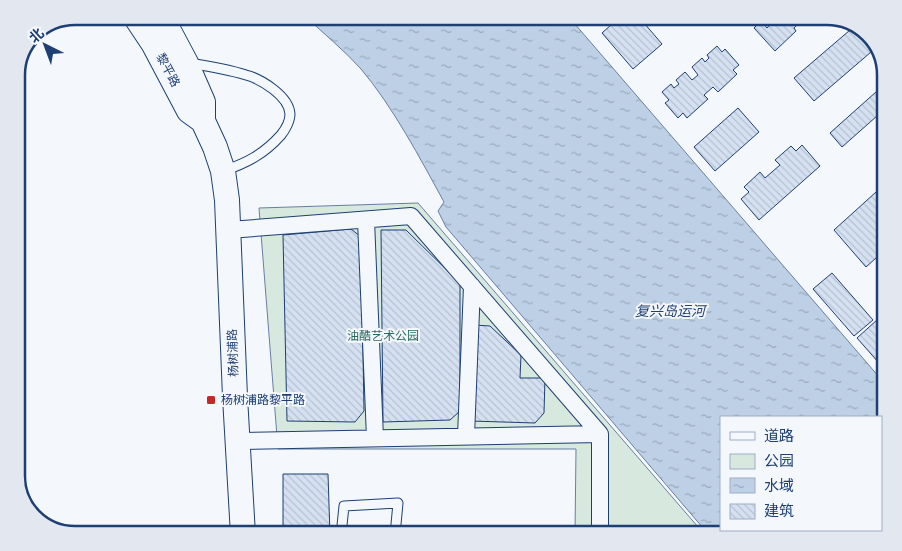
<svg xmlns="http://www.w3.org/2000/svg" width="902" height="551" font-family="'Public Sans','Noto Sans SC',sans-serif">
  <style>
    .park { fill: #d7e8df; stroke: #687fa3 }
    .water { fill: url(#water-ripples); stroke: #687fa3 }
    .building { fill: url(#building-back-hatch); stroke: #1d3f73 }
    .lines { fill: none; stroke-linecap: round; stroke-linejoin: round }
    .lane-casing { stroke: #1d3f73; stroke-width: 11 }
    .street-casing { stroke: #1d3f73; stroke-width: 18 }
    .secondary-casing { stroke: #1d3f73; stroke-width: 26 }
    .lane { stroke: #f4f7fb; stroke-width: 9 }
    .street { stroke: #f4f7fb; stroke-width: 16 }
    .secondary { stroke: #f4f7fb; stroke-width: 24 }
    .poi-dot { fill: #c62828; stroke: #f4f7fb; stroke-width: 2 }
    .labels { text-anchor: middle; stroke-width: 4; stroke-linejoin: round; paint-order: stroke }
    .street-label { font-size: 12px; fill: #1d3f73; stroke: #f4f7fb }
    .park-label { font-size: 12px; fill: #2c6c60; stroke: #f4f7fb }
    .poi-label { font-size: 12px; fill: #1d3f73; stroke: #f4f7fb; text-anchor: start }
    .water-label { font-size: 14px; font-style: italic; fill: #1d3f73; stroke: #f4f7fb }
    .rim { fill: none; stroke: #1d3f73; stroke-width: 2.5 }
  </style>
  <defs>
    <pattern id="water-ripples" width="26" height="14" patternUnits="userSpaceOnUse" patternTransform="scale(1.25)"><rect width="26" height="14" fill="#bed0e5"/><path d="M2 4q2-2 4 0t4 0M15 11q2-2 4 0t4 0" fill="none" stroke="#9aaabe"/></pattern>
    <pattern id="building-back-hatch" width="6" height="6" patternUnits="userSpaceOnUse" patternTransform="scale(1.25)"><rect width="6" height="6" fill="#d5e0f0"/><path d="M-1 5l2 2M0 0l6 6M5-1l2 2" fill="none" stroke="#b6c1d1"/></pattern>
  </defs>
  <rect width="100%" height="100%" fill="#f4f7fb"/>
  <!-- park -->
  <path class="park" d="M418,203L705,535H575L576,449H278L259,208Z"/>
  <!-- water -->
  <path class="water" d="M305,16H568L886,385V476L881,494V417H721V530H846L827,535H709L446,227L438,211L444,202C420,158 393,107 361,69C344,50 324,34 305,16Z"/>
  <!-- building -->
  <path class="building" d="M621,16H638L662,44L633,69L602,33Z
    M646,16H661L652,24Z
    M771,16H811L806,21L804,18L794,28L796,31L775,51L754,28L761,21L767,28L774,20Z
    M857,24L878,46L814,101L794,78Z
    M717,46L722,52L725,49L739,65L733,70L737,74L718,92L713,87L704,95L708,99L687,118L683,113L678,118L665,103L669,100L662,92L671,84L674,88L679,84L676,80L685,72L692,80L698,75L692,67L702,58L705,62L709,58L707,55Z
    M886,83V108L842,147L830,133Z
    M738,108L759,132L715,171L694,147Z
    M802,145L820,166L759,220L741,199L749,192L744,187L760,172L765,178L780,165L775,160L791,146L796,151Z
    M886,183V249L866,267L834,230Z
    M351,229L361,237L364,411L355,422L287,421L283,235Z
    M381,230H406L460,283V411L450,420L383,422Z
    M832,273L873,320L854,336L813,289Z
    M878,319L886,328V371L857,338Z
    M474,325L490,326L521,355L520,378H545L544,413L535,423L471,421Z
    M283,474H328L330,535H283Z"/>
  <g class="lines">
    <defs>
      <path id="lane" d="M189,63C208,66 227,69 246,75C261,79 289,96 290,114C290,121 285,130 281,135C264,154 247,163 223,171
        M341,535L344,506L398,503L395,535"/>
      <path id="street" d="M366,220L375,438
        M229,230L411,216L600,434V535
        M466,436L472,286
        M238,441L600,434"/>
      <path id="secondary" d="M135,16L153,43L189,111L203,121
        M161,16L186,63L203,102V121L215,147L223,171L227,200L235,397L243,535"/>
    </defs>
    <!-- lane casing -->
    <use href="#lane" class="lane-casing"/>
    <!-- street casing -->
    <use href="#street" class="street-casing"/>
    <!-- secondary casing -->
    <use href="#secondary" class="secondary-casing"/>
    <!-- lane -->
    <use href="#lane" class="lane"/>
    <!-- street -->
    <use href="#street" class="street"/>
    <!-- secondary -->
    <use href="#secondary" class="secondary"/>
  </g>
  <!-- markers -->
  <rect class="poi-dot" x="206" y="395" width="10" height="10" rx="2.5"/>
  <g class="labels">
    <!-- street labels -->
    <g class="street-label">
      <text transform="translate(168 70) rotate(62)" y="4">黎平路</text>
      <text transform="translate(233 353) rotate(-92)" y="4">杨树浦路</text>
    </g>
    <!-- park labels -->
    <g class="park-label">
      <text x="383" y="340">油酷艺术公园</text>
    </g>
    <!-- poi labels -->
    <g class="poi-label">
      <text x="221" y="404">杨树浦路黎平路</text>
    </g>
    <!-- water labels -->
    <g class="water-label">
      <text x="670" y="316">复兴岛运河</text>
    </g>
  </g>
  <!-- crop -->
  <path d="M0 0H902V551H0ZM75 25H827A50 50 0 0 1 877 75V476A50 50 0 0 1 827 526H75A50 50 0 0 1 25 476V75A50 50 0 0 1 75 25Z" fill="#e3e8f0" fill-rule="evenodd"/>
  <path class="rim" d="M75 25H827A50 50 0 0 1 877 75V476A50 50 0 0 1 827 526H75A50 50 0 0 1 25 476V75A50 50 0 0 1 75 25Z"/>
  <!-- legend -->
  <rect x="720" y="416" width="162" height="115" fill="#f4f7fb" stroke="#9eadc5"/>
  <rect x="730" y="432" width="25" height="8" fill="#f4f7fb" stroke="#9eadc5"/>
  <text x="764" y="441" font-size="15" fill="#1d3f73">道路</text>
  <rect x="730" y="454" width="25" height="15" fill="#d7e8df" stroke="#9eadc5"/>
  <text x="764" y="466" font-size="15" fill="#1d3f73">公园</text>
  <rect x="730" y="478" width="25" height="15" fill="url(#water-ripples)" stroke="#9eadc5"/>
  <text x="764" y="491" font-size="15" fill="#1d3f73">水域</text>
  <rect x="730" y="504" width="25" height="15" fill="url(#building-back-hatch)" stroke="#9eadc5"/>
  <text x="764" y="516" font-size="15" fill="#1d3f73">建筑</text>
  <!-- north arrow -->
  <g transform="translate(45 45) rotate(318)" stroke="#f4f7fb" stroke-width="4" paint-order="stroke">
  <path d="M0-4L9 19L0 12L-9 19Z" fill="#1d3f73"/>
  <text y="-8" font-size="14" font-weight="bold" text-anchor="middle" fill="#1d3f73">北</text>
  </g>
</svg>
